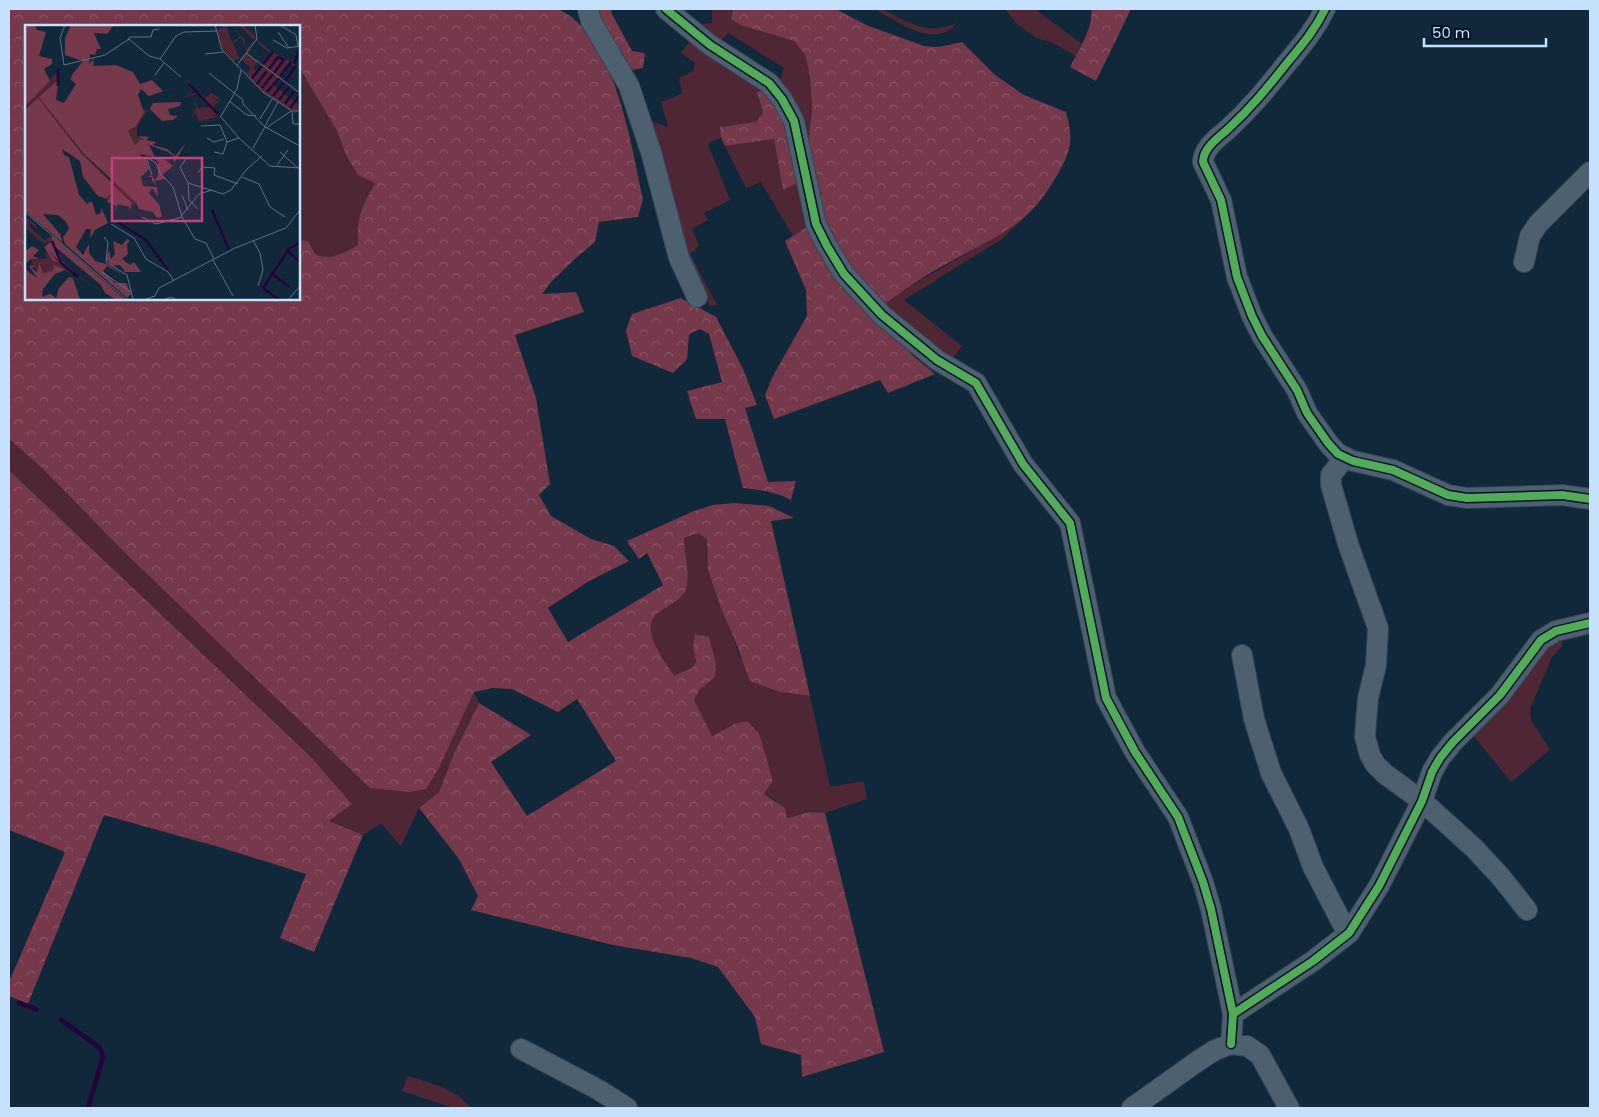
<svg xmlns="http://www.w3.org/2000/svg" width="1599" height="1117" font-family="Poppins,sans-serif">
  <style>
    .grass { fill: #4f2634 }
    .forest { fill: url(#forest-crowns); fill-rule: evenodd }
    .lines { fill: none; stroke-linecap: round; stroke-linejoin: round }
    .stream { stroke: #23053d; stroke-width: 5 }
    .street-casing { stroke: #334454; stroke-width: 22 }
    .street { stroke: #4c6070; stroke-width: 20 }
    .cycleway-casing { stroke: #001325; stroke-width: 11 }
    .cycleway { stroke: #51ab58; stroke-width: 8 }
    .inset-river { fill: none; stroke: #23053d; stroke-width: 2.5 }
    .inset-road { fill: none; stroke: #597287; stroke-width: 1 }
    .view { fill: #c3407b; fill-opacity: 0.15; stroke: #c3407b; stroke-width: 2.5 }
    .inset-edge { fill: none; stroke: #c5e1fb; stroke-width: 2.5 }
  </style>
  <defs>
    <pattern id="forest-crowns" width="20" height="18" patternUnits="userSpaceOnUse" patternTransform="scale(1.25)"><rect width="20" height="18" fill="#76384b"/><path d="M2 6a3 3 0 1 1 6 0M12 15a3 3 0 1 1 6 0" fill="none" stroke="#885466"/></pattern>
  </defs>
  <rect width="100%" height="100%" fill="#11283a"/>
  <!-- grass -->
  <path class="grass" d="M712,9H733L731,19L740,25L794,41L805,55L810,77L812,109L809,137L810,152L778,85L784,68L728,33L719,43L696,25L712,23Z
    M875,9C884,9 889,12 897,17C920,28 933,33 957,23C935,50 898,22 875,9Z
    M1005,9H1035L1082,44L1076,56L1051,42L1036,38L1017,24Z
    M688,43L700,44L768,90L758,98L763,113L756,122L721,127V137L708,144L730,200L704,213L708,220L692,229L699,246L690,254L717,305L710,306L687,266L651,121L668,127L661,102L682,94L679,78L693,71L695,63L681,53Z
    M299,67L337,131L346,155L375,183C362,207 356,216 358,245C344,253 332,260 316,255L308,241L299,240Z
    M774,139L783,189L799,182L810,225L793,236L761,182L746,188L725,146Z
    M1031,211L1002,239L904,300L962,346L953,358L881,307L902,291L1000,234Z
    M9,439L42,468L124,552L302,722L439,768L474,692L479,703L455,751L439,792L419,808L401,846L381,824L363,835L329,821L352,804L311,757L9,470Z
    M698,533L707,539L708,570L721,609L734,639L739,656L780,692L810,696L830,787L864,781L867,799L825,813L810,812L787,818L775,800L763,793L773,780L759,733L734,724L712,736L694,700L700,689L715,676L693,648L696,662L692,668L673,675C665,662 640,631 655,616C658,612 663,610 667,607C673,603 682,598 685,592C692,575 684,555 684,538Z
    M1563,639L1562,646L1552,657L1530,709L1531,720L1550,750L1511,782L1472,734L1540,649Z
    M408,1076C431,1083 456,1089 471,1108H454L402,1091Z"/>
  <!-- forest -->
  <path class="forest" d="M9,9H558C615,35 631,143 643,199L638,217L599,222L595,242L577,257L552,281L542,294L576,292L584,312L515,335L536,398L550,484L539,495L551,516L591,539L614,546L629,561L589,581L548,608L568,642L663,585L647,553L639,559L627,541L694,511L713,505L734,503L769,506L794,518L771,521L810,696L780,692L750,681L734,638L721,609L708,570L707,539L698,533L684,538C684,556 692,575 685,592C682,598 673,603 667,607C663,610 658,612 655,616C641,631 665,662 674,675L692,668L696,662L693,648L695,634L709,637L716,664L715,677L700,689L694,700L712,736L734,724L747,721L759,733L773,780L764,794L785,808L787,818L810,812L825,813L884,1052L802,1077L801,1055L761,1044L755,1017L718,967L691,958L613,945L471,910L478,896L459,859L419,808L439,792L455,751L479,703L531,735L491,762L527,816L616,761L577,699L558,712L512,689L493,688L474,692L439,768L426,789L410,792L370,788L124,552L42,468L9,439ZM26,26H299V67L337,131L346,155L358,175L375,183C362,207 356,216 358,245C344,253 332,260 316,255L308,241L299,240V299H26Z
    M592,9H611L612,14L632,51L645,53L643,68L632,70L622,64Z
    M733,9H836L866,25L924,46L939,47L962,42L995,75L1024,95L1066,112C1074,140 1071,152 1056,177C1049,189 1041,201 1031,211C1008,234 976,247 948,263C924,276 902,291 881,307L848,273L826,232L810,152L809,137L812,109L810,77L805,55L794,41L740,25L731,19Z
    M1091,9H1131L1096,81L1070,67C1078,52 1094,26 1091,9Z
    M768,90L785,113L799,182L783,190L774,139L725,146L721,137L720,127L756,122L763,113L757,92Z
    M810,225L912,355L935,374L888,393L880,380L774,419L765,395L774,374L807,316L806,290L785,241Z
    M681,298L716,317L743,369L757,405L745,408L768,482L796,481L791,500C776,492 760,490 743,488L725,419H696L687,391L722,382L709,334L700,329L689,334L687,359L673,373L632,356L626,330L632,314Z
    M9,470L311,757L352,804L329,821L363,835L314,952L280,938L306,874L219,847L104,815L28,1004L9,996V982L65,852L9,830Z"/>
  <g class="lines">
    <!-- stream -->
    <path class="stream" d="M19,1003L36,1009
      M61,1020L92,1042L100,1048L103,1057L88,1108"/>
    <defs>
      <path id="street" d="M588,9L591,21L629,86L651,152L679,258L697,297
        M666,9L710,45L769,83L782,99L794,121L816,224L827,246L844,274L882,315L937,360L976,383L1023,464L1070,523L1106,698L1135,752L1178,817L1203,882L1211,909L1233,1014L1231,1044
        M1325,9C1315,30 1302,45 1287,63C1268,87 1251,108 1228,129C1218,138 1203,148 1203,162L1221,200L1237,277L1252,316L1262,336L1297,390L1307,413L1328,443L1338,454L1353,461L1393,470L1448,495L1467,498L1562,495L1590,499
        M1524,262L1530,236L1538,224L1590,172
        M1345,457L1331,475V485L1349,547L1378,628L1376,665L1368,698L1366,722L1365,737L1370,755L1375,764L1385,774L1422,801L1474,848L1500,876L1527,910
        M1242,655L1254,719L1271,773L1299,829L1313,867L1342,923L1349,933
        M1233,1014L1313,961L1349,933L1379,886L1422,801L1432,772L1440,758L1453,742L1500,695L1541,640L1556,631L1590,623
        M521,1049L599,1090L627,1108
        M1132,1108L1198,1061L1215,1050L1231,1044L1247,1046L1260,1055L1289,1108"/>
    </defs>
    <!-- street casing -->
    <use href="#street" class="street-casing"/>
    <!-- street -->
    <use href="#street" class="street"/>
    <defs>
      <path id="cycleway" d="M666,9L710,45L769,83L782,99L794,121L816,224L827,246L844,274L882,315L937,360L976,383L1023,464L1070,523L1106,698L1135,752L1178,817L1203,882L1211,909L1233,1014L1231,1044
        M1325,9C1315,30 1302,45 1287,63C1268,87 1251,108 1228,129C1218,138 1203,148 1203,162L1221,200L1237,277L1252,316L1262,336L1297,390L1307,413L1328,443L1338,454L1353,461L1393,470L1448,495L1467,498L1562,495L1590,499
        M1233,1014L1313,961L1349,933L1379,886L1422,801L1432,772L1440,758L1453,742L1500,695L1541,640L1556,631L1590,623"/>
    </defs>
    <!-- cycleway casing -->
    <use href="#cycleway" class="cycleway-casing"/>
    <!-- cycleway -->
    <use href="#cycleway" class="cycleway"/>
  </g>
  <!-- overview -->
  <g transform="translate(25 25)">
    <rect width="275" height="275" fill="#11283a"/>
    <path d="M191,0L192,6L201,0L207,18L215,11L206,0L219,14L222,24L229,15L214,0H218L231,12L223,29L227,31L235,22L227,32L232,36L241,25L232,18L237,20L231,15L232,14L247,27L268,38L273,30L270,39L275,44L271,42L254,64L259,68L275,47L259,69L264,72L275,58L265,73L269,76L275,69L270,77L275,81V86L266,85L238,67L213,40L222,48L226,43L217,35L213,39L216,35L213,33L209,35L211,38L197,24L192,8ZM216,12L222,26L215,34L208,19ZM241,25L246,29L232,47L228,43ZM265,39L270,41L253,64L249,60ZM30,49L34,50L33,55L15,72L54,124L83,153L114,172L110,180L52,124L0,85L3,77ZM164,59L181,73L186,68L183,65L193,72L194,74L195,77L185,70L193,77L188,82L195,91L183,90L193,92L174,96L197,94L174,97L171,88L165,94L171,86L172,80L170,86L166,91L171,82L166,70L156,73L165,69H166L167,73H168L163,60L167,69L173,68ZM174,69L177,71L186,82L173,83L167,70ZM119,78L121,87L112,102V111L119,115L111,113L115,115L110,120L103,106L108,103L120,84ZM0,191L12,201L10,203L6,198L4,201L20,216L26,211L99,275L27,216L20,218L13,215L2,204ZM28,220L37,232L36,234L53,251L92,275L36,242H29L28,246L18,248L13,237L12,248L6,235L22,233L20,226L35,238Z" fill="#4f2634" fill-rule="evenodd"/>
    <path d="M0,0H10L12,5L21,7L14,31L27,34V39L19,44L25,56L0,81ZM46,0H89L82,9L69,8L76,24H72L70,30L65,29L64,39L68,34L69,41L91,40L108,47L115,59L127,55L138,66L151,62L124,71L116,64L113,70L119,87L111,101L103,106L110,120L115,115L111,113L119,115L114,111L124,112L121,115L131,117L128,120L142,124L150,131L161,118L149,138L148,131L143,127L124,120L130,132L114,129L121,135L124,144L116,152L118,161L132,162L133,172L127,163L124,168L134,179L137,192L132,193L128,187L114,184L111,177L58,128L14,72L33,55L34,50L31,75L39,78L51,59L46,55L47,50L58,36L40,30V13ZM13,73L57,129L107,178L105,186L104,182L93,179L88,189L91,181L82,177L86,169L82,174L73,171L58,152L55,136L37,124L39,130L44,132L54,170L62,179L66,176L68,179L71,190L76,188V182L83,198L70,205L65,214L66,204H61L51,222L58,230L64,219V228L70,236L82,239L100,251L82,241L78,246L90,258H101L106,269L102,273L40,219L38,212L44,204L41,197L33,190L18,189L35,209L38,218L0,186V85ZM156,77L155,81L143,84L145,90L153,91L148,95L137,96L125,84L128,78ZM129,133L141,135L148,141L137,150L140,154L129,156L132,161L127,156V152H123L126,150L130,155L133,151V137ZM27,211L99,274H90L80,268L76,260L29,221L35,237L24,226L33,237L28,236L19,222L27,216ZM102,214L105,216L102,219L103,229L97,234L105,240L109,237L116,247H100L95,240L87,241L81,234L84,225L86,234L90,229L88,216L97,220ZM7,221L14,225L8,231L14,234H6L0,239V226ZM14,237L18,248L28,246L29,240L44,246L47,248L40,245L30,249L18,264L17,272L25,269L31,273L34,263L44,252L48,253L55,275H0V244L12,253L4,241L11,240L7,243L12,248Z" fill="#76384b"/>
    <path class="inset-river" d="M238,39L248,27M269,39L275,23M244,44L253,32L259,35M249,48L259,35M255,51L266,37M227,53L237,41M260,56L271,41M164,59L194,90M232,59L242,46M33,61V43M237,63L248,49M242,67L254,53M248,71L258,58M254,75L264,62M260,79L269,66M265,83L275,70M187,185L204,225M92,197L121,215L143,245M27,216L36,238L53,252M263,226L275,237M247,249L265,262M238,263L264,224L275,217M238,263L254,275"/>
    <path class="inset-road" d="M40,0L35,13L39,40L80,30L104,14L124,31L135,34M190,0L197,25L238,67L267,86H275M255,0L271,10L273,21M253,7L264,23M103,15L105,12H126L128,5L134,4M248,15L262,23L275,21M221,28L275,68M180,29L199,27M212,40L232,14L230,0M184,48L218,75V79L240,102L275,121M130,50L139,38M156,52L135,34L151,11L159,7L191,6M204,76L222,90L231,91M267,86L268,99H275M195,91L214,113M196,91L212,64L216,45M235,94L247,74M176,101L195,100L202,117M240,101L253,77M241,103L266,86M182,113L189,117L199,114M228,123L240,102M189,127L198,129L202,117L214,113L245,141L275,143M255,127L273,143M162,133L155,142L163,158L198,169L206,165L222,144L237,131M252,140L263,125M173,148L177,142L190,143L189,150L213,159M127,150L121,132L131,138L135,148L148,162L157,192M217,152L234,159L245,182L260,192M163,159L164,175L173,184M157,170L163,185M0,187L102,275M157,190L174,169L187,165M117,192L131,199L157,192L170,214L181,218L189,234M86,199L109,213L121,234L143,247L149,256M79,212L83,217L81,237L102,250L108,274M228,215L235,228L238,245L233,261M188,235L208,271M77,247L106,267M118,275L130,271L134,263L210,223L261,203L275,185M138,275L146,272L152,275M263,275L275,261"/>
    <path class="view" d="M87,133H177V196H87Z"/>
    <rect width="275" height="275" class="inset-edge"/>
  </g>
  <!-- border -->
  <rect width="1599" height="1117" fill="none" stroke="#c5e1fb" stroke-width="20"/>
  <!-- scale -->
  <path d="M1424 38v8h122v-8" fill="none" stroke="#c5e1fb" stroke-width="2.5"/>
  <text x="1432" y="38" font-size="15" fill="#c5e1fb" stroke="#001325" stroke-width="4" paint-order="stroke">50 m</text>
</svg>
